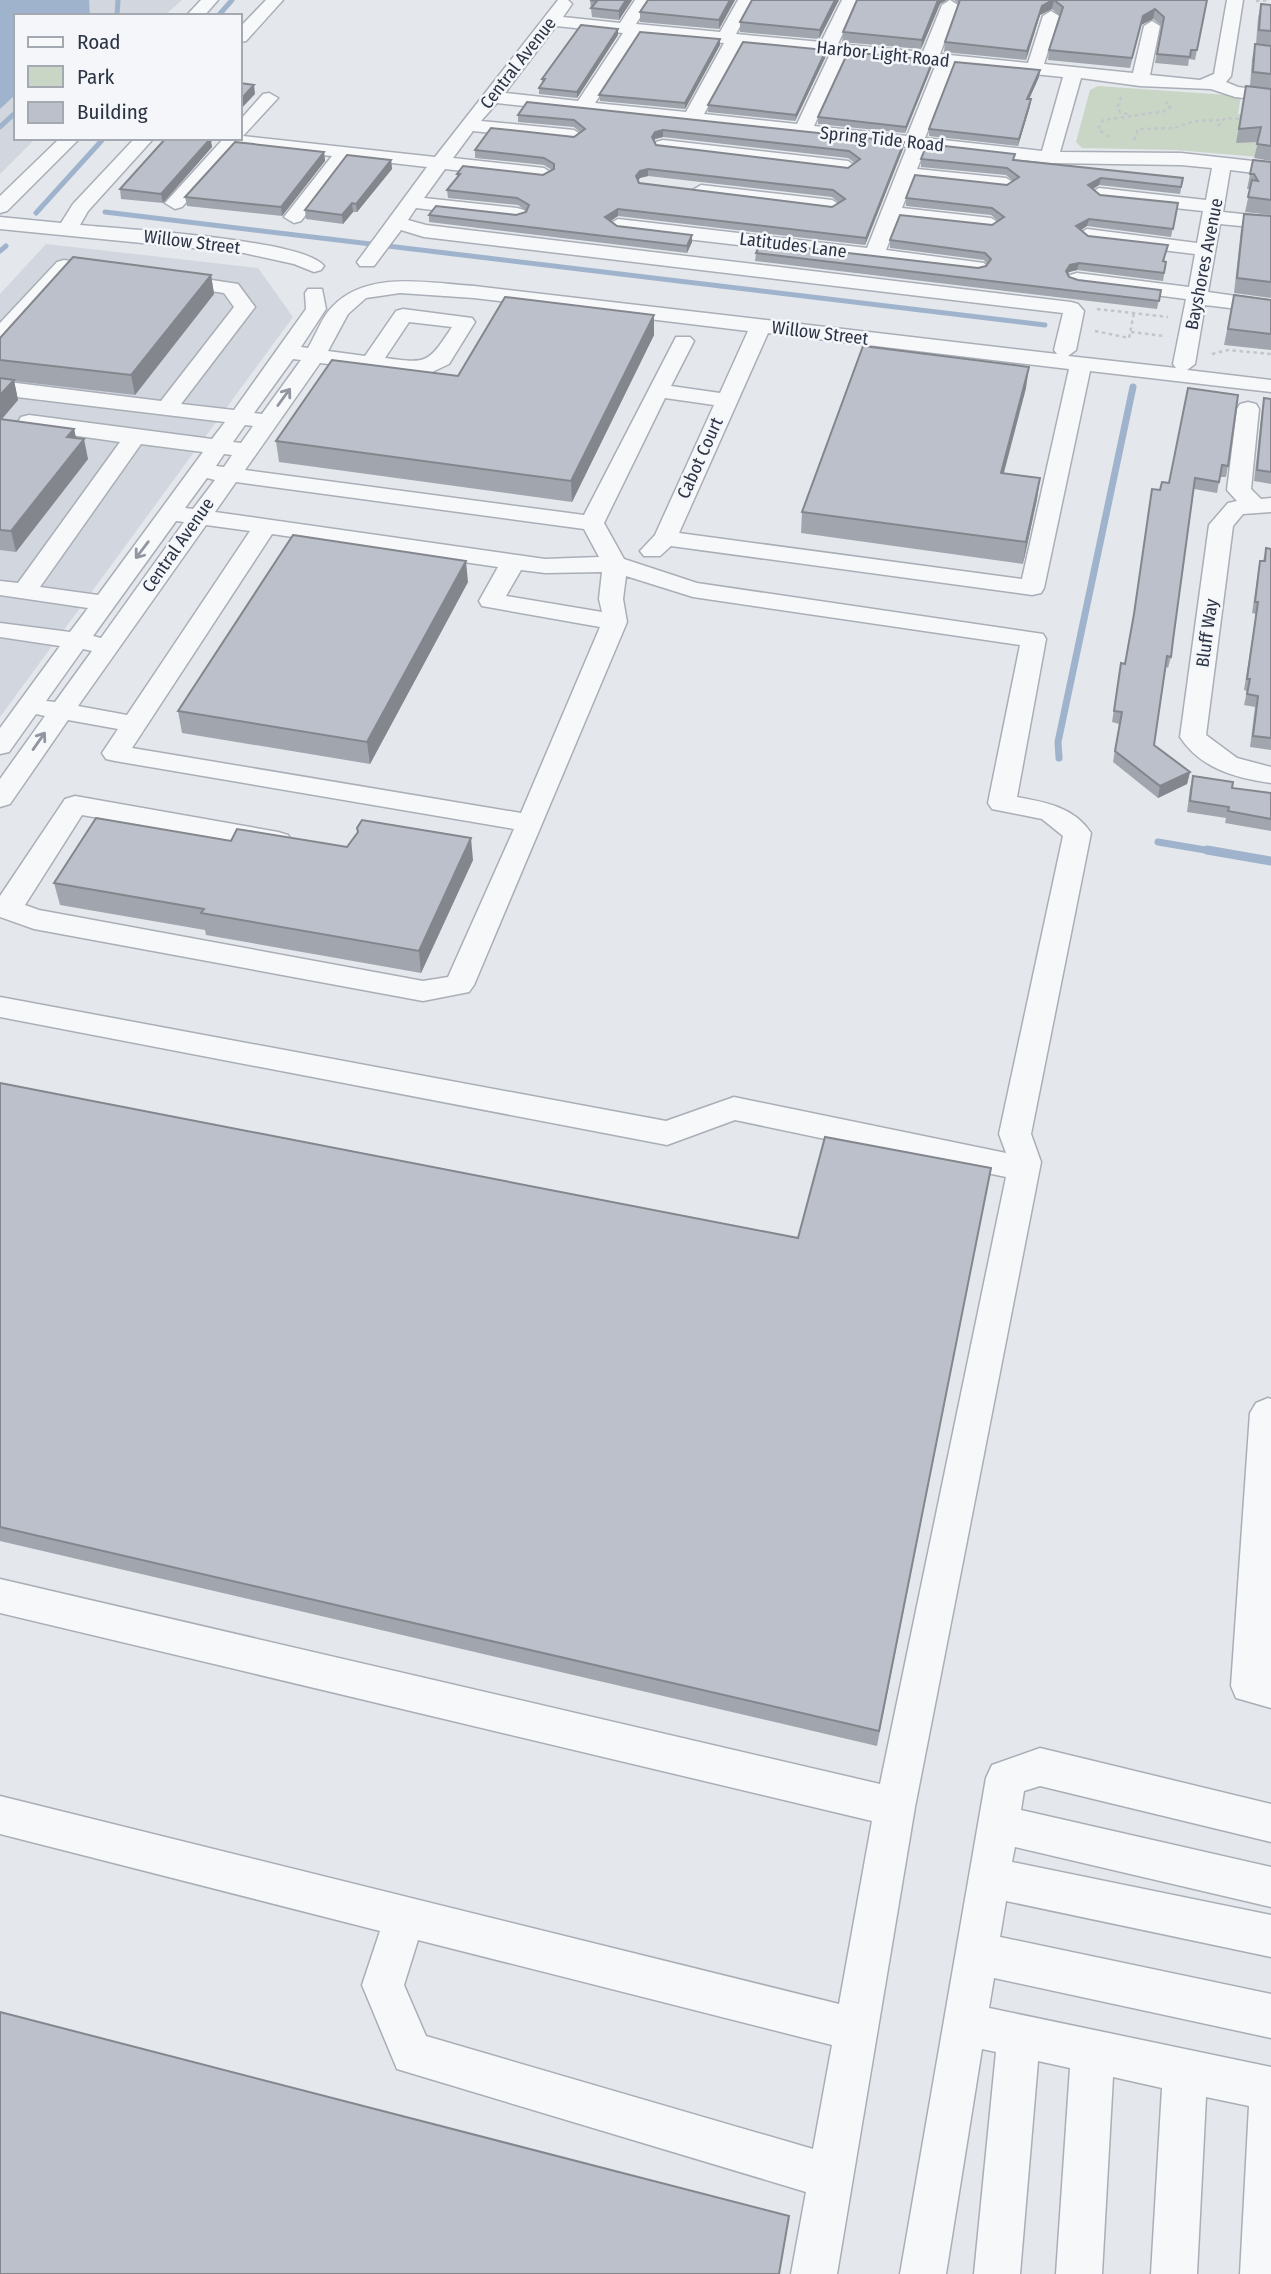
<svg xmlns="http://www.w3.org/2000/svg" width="1271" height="2274" font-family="'Fira Sans Condensed',sans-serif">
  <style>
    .built { fill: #d2d6de }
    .green { fill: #c9d6c5 }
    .water { fill: #9fb4cc }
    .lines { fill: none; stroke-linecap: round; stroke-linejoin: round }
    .stream-far2 { stroke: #9fb4cc; stroke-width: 5 }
    .stream-far1 { stroke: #9fb4cc; stroke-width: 7 }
    .stream { stroke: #9fb4cc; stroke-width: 9 }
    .minor-casing { stroke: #a9aeb7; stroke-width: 3 }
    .path { stroke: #c2c5cb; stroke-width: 2.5; stroke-dasharray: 3.5 3.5; stroke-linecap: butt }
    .minor { fill: #f7f8fa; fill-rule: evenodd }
    .wall { fill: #a1a5ae; fill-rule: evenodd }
    .shaded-wall { fill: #83868d }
    .building { fill: #bbc0ca; stroke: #83868d; stroke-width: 2; fill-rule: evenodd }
    .oneway { stroke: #9196a0 }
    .labels { text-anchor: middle; stroke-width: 5; stroke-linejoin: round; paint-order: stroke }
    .far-street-label { font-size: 18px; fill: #2b3445; stroke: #f4f6f9 }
  </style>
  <rect width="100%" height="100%" fill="#e4e7ec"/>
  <!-- built -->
  <path class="built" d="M0,0H182L164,16H16V138H36L0,174Z
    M46,244L258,268L293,317L0,717V294Z"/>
  <!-- green -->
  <path class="green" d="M1098,86L1241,96L1238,114L1271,117V158L1176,150L1082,148L1076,142L1090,90Z"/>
  <!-- water -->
  <path class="water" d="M0,0H89L90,16H16V94L0,109Z"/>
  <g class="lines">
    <!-- stream-far2 -->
    <path class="stream-far2" d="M117,16L118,0
      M218,16L232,0
      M0,127L16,112
      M105,212L1045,325
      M36,213L104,138
      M0,251L6,246"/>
    <!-- stream-far1 -->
    <path class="stream-far1" d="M1059,758L1058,742L1133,387
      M1158,842L1217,852"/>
    <!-- stream -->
    <path class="stream" d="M1207,850L1271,861"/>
    <defs>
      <path id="minor" d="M201,0H218L204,16H186Z
        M266,0H283L246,41L240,42V27Z
        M558,0H568L572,4L563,17L620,23L635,0H651L636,24L720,32L738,0H754L736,34L821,42L842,0H858L838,44L923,52L942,5L950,0L958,5L940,54L1028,63L1043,16L1051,11L1059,16L1044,64L1133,73L1144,26L1152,21L1160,26L1150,75L1200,80L1214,74L1227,0H1243L1231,76L1226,82L1238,87L1271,91V101L1235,97L1211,89L1140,86L1081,78L1060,152L1181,153L1271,163V175L1230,170L1223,212L1271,217V229L1220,224L1208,292L1271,301V313L1205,305L1195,364L1187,370L1271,380V392L1090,371L1044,588L1041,593L1032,595L671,546L660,556H644L640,551L655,535L714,405L665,398L604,523L624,559L697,583L1043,634L1046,639L1017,797C1045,802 1074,807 1091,833L1031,1134L1041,1162L915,1807L837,2274H791L806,2192L397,2069L362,1985L380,1931L0,1834V1796L839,2004L872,1821L0,1613V1579L880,1784L1006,1177L735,1120L667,1145L0,1017V997L666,1121L734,1097L1006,1153L999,1134L1063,836L1042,819L992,809L988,803L1020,645L693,597L626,576L623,599L627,622L474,985L469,992L423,1001L34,929L0,917V896L65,799L75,796L278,832L288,835L292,841L288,847L278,850L82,815L25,905L39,910L423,981L448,977L514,829L115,761L106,759L102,753L118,729L68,720L10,804L0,807V779L45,716L36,714L9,752L0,754V728L60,646L0,637V623L70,632L88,608L0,595V581L18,583L120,442L29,429L21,427L18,422L21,417L29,415L212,439L225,422L0,395V381L161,401L234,307L224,293L165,284L162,280L165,276L172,274L238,284L255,307L181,404L234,410L306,309L305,293L308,289H322L326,309L301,347L308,348C316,335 322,316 333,306C368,270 428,283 474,286L1057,354L1054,350L1063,313L424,237L401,230L374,266H360L357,262L427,167L349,158L301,221L294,223L284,217L332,156L237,146L182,207L175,209L165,203L224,138H240V120L263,94L269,93L278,98L243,136L435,157ZM556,26L623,33L578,101L505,93ZM639,35L724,43L686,112L595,103ZM741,45L830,54L797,124L704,114ZM846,55L936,64L907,136L814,126ZM953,66L1063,77L1042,151L925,138ZM497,103L907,147L867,248L618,219L608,225L618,231L977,273L984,271L987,267L984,263L886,250L898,220L991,230L1001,224L991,218L902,208L913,180L1006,190L1016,184L1006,178L917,169L925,149L1049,163L1181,165L1212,168L1206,200L1099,188L1089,194L1099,200L1203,211L1197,243L1087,229L1077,235L1087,241L1195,254L1189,287L1077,273L1070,275L1067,279L1070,283L1077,285L1186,299L1173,364L1176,368L1068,356L1076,350L1084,311L1078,304L1071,302L426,225L408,220L416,208L517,220L524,218L527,214L524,210L517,208L424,198L445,169L544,180L553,174L544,168L453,158L473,131L574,142L583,136L574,130L481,121ZM400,293L474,298L748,331L720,393L671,386L694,341L690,337H676L584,515L245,470L320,363L420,375L428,374L449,364L475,322L472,318L403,309L396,311L365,356L328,351L348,314L366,298ZM409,322L452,327C428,363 428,364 385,358ZM768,333L1069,369L1022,579L679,533ZM293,359L301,360L262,414L254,413ZM245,425L253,426L241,443L233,442ZM141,444L203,452L98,595L40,587ZM224,454L232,455L224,467L216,466ZM207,478L215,480L193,509L185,508ZM236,482L584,529L599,557L545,559L215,512ZM176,521L184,522L101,638L93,636ZM206,525L250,531L127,715L78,706ZM272,534L498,567L479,601L482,606L600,627L521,813L132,748ZM521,570L545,573L602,572L599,599L602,612L506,596ZM83,649L92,651L55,702L46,701ZM418,1940L832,2045L813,2149L426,2036L404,1985Z
        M60,138H80L7,211L0,213V196Z
        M135,138H154L88,211L80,225C120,229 304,239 324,266L321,270L314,272L294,264L244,253L0,229V217L61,223L73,204Z
        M663,140L848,161L857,167L848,173L656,150L654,146L656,142Z
        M701,185L832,200L842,206L832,212L694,195L691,191Z
        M64,260L114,268L117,272L114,276L107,278L69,273L7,340L0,342V323L57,262Z
        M1248,402L1256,404L1259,409L1251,489L1261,499L1271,498V512L1243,514L1233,526L1206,735L1237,758L1271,767V783C1236,778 1201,769 1180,737L1209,525L1228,503L1237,501L1227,490L1237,409L1240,404Z
        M1268,1398L1271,1399V1708L1236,1698L1231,1686L1250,1413L1256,1403Z
        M1040,1748L1271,1804V1842L1040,1786L1024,1791L1021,1810L1271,1867V1907L1015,1847L1012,1862L1271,1915V1957L1006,1901L1000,1937L1271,1994V2038L994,1978L989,2008L1271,2067V2274H1240L1249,2106L1206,2097L1197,2274H1151L1162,2088L1113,2077L1102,2274H1056L1070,2068L1038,2061L1020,2274H974L996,2052L982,2049L946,2274H900L986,1778L992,1765Z"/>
    </defs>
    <!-- minor casing -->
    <use href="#minor" class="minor-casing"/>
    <!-- path -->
    <path class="path" d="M1256,1L1269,0
      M1121,97L1117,108L1120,112L1131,115
      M1218,126L1225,118L1243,119
      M1109,137L1098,129L1103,120L1166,111L1171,106L1166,102
      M1134,140L1138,129L1175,128L1194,121L1220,120
      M1097,309L1168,317
      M1095,331L1129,338L1134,313
      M1131,332L1164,336
      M1212,354L1228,350L1271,354"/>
    <!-- minor -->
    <use href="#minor" class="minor"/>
  </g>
  <!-- wall -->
  <path class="wall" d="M590,0H632L619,20L592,17Z
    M735,0L719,29L640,22V12Z
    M752,0H839L819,39L740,32V22Z
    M954,0H1207L1195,60L1189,59L1188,66L1155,63L1162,26L1153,19L1141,25L1130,68L1048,60L1049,50L1060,16L1052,9L1040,15L1026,60L944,52L945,42L959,4Z
    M940,4L921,49L842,42L843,32Z
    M1261,4L1271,5V46L1256,44L1258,18Z
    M618,35L577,98L539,94V88L542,83V79Z
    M1255,44L1271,46V161L1254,158L1258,142L1236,143L1246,86L1268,89L1250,86L1252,59Z
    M720,45L685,109L600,101L599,95Z
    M826,56L795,121L708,112V105Z
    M932,66L905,133L818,124V117Z
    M1039,77L1029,99L1030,106L1018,146L929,136V129Z
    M518,115L904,142L903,149L865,245L618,216L611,221L617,226L692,235V242L687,253L429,222V215H516L526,212V211L518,205L448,198L447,190L457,178V174L543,175L552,170L544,165L475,158V150L574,137L581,133L574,127L518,122ZM663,137L848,158L855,163L848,168L656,145L654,142L655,139ZM648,176L832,197L839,203L832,207L639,183L638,181L640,178Z
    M166,138H215L211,142L212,147L163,203L121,199L120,189Z
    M324,152L325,161L282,216L187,206L185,197Z
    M921,159L1014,160L1183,178L1180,194L1099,185L1093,189L1100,195L1178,203L1171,237L1087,226L1081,230L1088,236L1166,253L1164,261L1166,262L1163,281L1077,270L1069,272L1068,275L1069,277L1078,280L1161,290L1157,309L755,261L756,253L978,268L986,266L987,264L984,260L890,248V240L992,225L998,221L991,215L906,206V198L1007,185L1013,181L1006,175L921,167Z
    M391,160L392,169L357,212H353L343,224L306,219L305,210Z
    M1253,160L1271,162V215L1245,212L1250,189H1247Z
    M1244,214L1271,216V298L1234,293L1241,229Z
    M211,275L214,294L135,395L14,381L18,400L2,419L74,429L76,438L88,459L16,552L0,550V338Z
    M1234,295L1271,300V350L1224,345Z
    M654,315V335L572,502L279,462L276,441L458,376Z
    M1026,388L1004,473L1040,478L1037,499L1023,564L801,533L802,512Z
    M1188,388L1228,466L1226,477H1220L1217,493L1194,489L1171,657L1168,668L1166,667L1154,745L1190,772L1187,784L1158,798L1113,762L1119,724L1112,722L1121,663L1125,664L1132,625L1152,489L1160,490L1169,483Z
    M1264,398L1271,399V484L1254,481L1262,409Z
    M1266,548L1271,549V750L1250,747L1255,707L1244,705L1247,691L1244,690L1256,614L1252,613L1258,572L1260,561H1263Z
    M468,582L370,764L182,733L178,711Z
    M1193,776L1232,788L1271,793V831L1225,823L1226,818L1187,812L1190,788Z
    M357,828L473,860L421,973L206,935L205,930L60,905L54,883L231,841L347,847L358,833Z
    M0,1083L798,1238L991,1168L877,1746L0,1541Z"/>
  <!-- shaded-wall -->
  <path class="shaded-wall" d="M626,0H632L619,20V11Z
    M730,0H735L719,29V20Z
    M835,0H839L819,39L820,30Z
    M938,0H947L940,4L921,49L922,40Z
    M1054,0L1052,9L1040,15L1026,60L1027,51L1042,6Z
    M1155,9L1153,19L1141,25L1130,68L1143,16Z
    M618,29V35L577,98V92Z
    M720,39V45L685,109V103Z
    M826,50V56L795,121L796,115Z
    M933,60L932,66L905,133L906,127Z
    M1040,70L1039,77L1026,106L1027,99Z
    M254,85L255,94L240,110V100Z
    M1031,99L1030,106L1018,146L1019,139Z
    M663,130V137L655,139L652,145V137L655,132Z
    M206,138H215L211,142L212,147L163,203L161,194Z
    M904,142L903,149L865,245L866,238Z
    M324,152L325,161L282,216L281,207Z
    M391,160L392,169L357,212L356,204Z
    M648,169V176L640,178L636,183V176L640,171Z
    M1101,178L1099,185L1087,193L1088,185Z
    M352,203L353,212L343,224L342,215Z
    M618,209V216L606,224L605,217Z
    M1089,219L1087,226L1075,234L1076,226Z
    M692,235V242L687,253V246Z
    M1079,263L1077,270L1069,272L1064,279L1066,271L1070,265Z
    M211,275L214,294L135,395L131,375Z
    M654,315V335L572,502L571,481Z
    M1029,367L1026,388L998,494L1001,473Z
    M14,380L18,400L0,421V395Z
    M74,429L78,447L84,439L88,459L16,552L11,531L67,437Z
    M1040,478L1037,499L1023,564L1026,542Z
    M466,561L468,582L370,764L367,742Z
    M1190,772L1187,784L1158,798L1160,786Z
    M471,838L473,860L421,973L419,951Z"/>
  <!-- building -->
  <path class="building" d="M590,0H626L619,11L591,8L597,1Z
    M648,0H730L719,20L640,12Z
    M752,0H835L820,30L740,22Z
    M857,0H938L922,40L843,32Z
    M960,0H1053L1042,6L1027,51L945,42Z
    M1054,0H1207L1197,50H1191L1190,57L1157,54L1164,17L1155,9L1143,16L1132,58L1049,50L1063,7Z
    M1261,4L1271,5V31L1259,30Z
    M581,25L618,29L577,92L539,88L545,79H542Z
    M640,32L720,39L685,103L599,95Z
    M743,42L826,50L796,115L708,105Z
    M1255,44L1271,46V74L1253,72Z
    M848,52L933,60L906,127L818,117Z
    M955,62L1040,70L1027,99H1031L1019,139L929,129Z
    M240,83L254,85L240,100Z
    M1246,86L1271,89V146L1257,144L1261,127L1239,129Z
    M527,102L904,142L866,238L618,209L605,217L617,226L692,235L687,246L429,215L436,206L516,215L526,212L529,205L517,198L447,190L460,174H457L463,166L543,175L554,169V164L544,158L475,150L491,128L574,137L585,129L574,120L518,115ZM663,130L849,151L860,159L848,168L656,145L652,137L655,132ZM648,169L833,190L845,199L832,207L639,183L636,176L640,171Z
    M166,138H211L161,194L120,189Z
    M235,142L324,152L281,207L185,197Z
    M927,144L1015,154L1013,160L1183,178L1181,187L1101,178L1088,185L1100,195L1178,203L1173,229L1089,219L1076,226L1088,236L1168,245L1163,261L1166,262L1164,273L1079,263L1070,265L1066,271L1069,277L1078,280L1161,290L1159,301L756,253L761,243L978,268L986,266L991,259L985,253L890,240L900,215L992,225L1004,217L992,208L906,198L915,175L1007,185L1019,177L1007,168L921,159Z
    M347,155L391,160L356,204L352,203L342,215L305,210Z
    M1253,160L1271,162V200L1248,197L1252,180L1258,181L1254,174H1250Z
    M1244,214L1271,216V282L1237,278Z
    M73,257L211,275L131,375L0,360V338Z
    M1234,295L1271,300V334L1228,329Z
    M505,297L654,315L571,481L276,441L332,360L458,376Z
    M863,346L1029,367L1001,473L1040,478L1026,542L802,512Z
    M0,378L14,380L0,395Z
    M1188,388L1238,395L1228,466L1222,465L1219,482L1195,478L1173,640L1171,657L1167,656L1154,745L1190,772L1160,786L1115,751L1122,712L1114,711L1121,663L1125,664L1134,614L1152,489L1160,490L1162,482L1169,483Z
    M1264,398L1271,399V472L1257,470Z
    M0,419L74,429L67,437L84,439L11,531L0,530Z
    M293,535L466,561L367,742L178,711Z
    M1266,548L1271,549V738L1253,736L1258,696L1247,694L1250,679H1247L1258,602H1255L1260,561H1265Z
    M1193,776L1233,782L1232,788L1271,793V819L1228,811L1229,807L1190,801Z
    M96,818L231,841L237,829L347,847L358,832L357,828L362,820L471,838L419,951L201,913L204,909L54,883Z
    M0,1083L798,1238L825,1137L991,1168L879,1731L0,1527Z
    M0,2012L789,2216L779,2274H0Z"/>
  <!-- one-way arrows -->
  <defs><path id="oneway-shaft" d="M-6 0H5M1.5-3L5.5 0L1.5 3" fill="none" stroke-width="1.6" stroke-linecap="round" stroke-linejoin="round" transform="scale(1.75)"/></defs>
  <g class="oneway">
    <use href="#oneway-shaft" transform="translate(284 397) rotate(-54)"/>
    <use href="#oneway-shaft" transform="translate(142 550) rotate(127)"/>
    <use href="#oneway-shaft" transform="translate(39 741) rotate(-55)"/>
  </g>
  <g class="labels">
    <!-- far-street labels -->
    <g class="far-street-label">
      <text transform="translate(883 54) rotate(6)" y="6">Harbor Light Road</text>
      <text transform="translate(518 63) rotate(-52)" y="6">Central Avenue</text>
      <text transform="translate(882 139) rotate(6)" y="6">Spring Tide Road</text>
      <text transform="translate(192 242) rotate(7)" y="6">Willow Street</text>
      <text transform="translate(793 245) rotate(7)" y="6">Latitudes Lane</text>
      <text transform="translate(1204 264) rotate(-79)" y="6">Bayshores Avenue</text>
      <text transform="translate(820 333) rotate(7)" y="6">Willow Street</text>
      <text transform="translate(700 458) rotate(-66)" y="6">Cabot Court</text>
      <text transform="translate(178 545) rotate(-55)" y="6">Central Avenue</text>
      <text transform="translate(1207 633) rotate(-82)" y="6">Bluff Way</text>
    </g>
  </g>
  <!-- legend -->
  <rect x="14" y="14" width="228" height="126" fill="#f4f6f9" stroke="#a4a8b1" stroke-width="2"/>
  <rect x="28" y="37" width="35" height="10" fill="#f7f8fa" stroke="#a4a8b1" stroke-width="2"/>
  <text x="77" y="49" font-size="21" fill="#2b3445">Road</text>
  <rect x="28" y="66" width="35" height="21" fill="#c9d6c5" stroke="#a4a8b1" stroke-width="2"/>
  <text x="77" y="84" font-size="21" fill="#2b3445">Park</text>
  <rect x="28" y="102" width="35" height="21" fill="#bbc0ca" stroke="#a4a8b1" stroke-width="2"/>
  <text x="77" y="119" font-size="21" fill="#2b3445">Building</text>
</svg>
